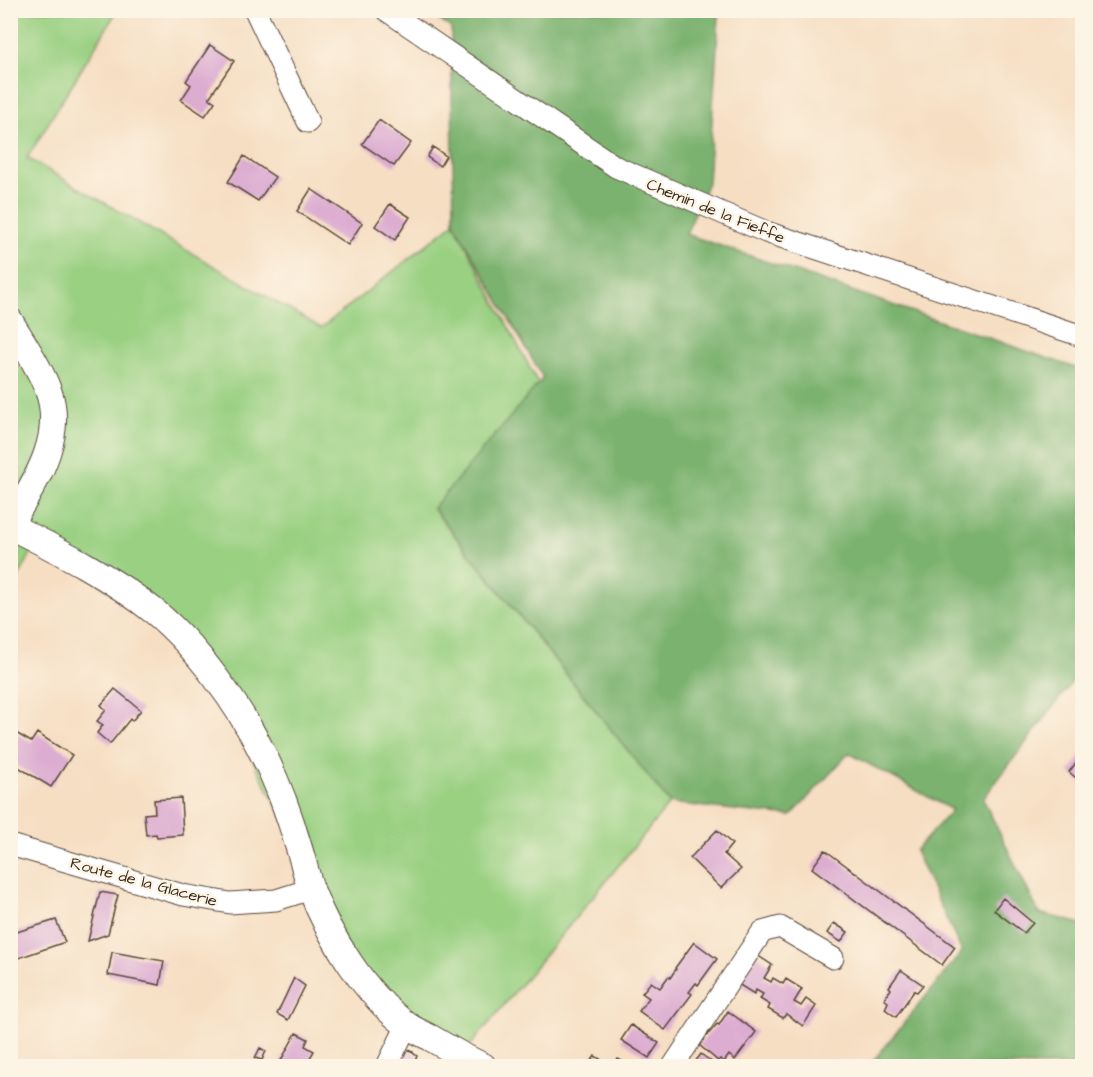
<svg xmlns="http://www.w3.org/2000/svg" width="1093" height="1077" font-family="'Architects Daughter',sans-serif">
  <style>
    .green { fill: #9ad082; stroke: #6a7d50; stroke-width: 1.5 }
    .forest { fill: #7bb270; stroke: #5b6e47; stroke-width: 1.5 }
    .building { fill: #dcacd1 }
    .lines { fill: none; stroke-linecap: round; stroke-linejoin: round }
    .minor-casing { stroke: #574537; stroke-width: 23 }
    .tertiary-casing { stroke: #574537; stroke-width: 28 }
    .minor { stroke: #fff; stroke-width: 21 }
    .tertiary { stroke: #fff; stroke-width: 26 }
    .labels { text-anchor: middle; stroke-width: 5; stroke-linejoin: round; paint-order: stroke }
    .street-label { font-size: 16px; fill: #3b2a1e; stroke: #fcf5e5 }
  </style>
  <rect width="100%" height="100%" fill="#fcf5e5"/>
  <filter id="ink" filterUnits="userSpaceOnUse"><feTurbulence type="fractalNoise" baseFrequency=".0167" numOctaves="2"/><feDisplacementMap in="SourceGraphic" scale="12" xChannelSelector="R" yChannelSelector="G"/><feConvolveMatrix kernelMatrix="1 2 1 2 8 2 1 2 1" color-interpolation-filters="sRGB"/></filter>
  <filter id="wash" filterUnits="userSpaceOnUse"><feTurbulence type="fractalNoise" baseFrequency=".008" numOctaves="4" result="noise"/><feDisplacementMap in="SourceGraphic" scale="24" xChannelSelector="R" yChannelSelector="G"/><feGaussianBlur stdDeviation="1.35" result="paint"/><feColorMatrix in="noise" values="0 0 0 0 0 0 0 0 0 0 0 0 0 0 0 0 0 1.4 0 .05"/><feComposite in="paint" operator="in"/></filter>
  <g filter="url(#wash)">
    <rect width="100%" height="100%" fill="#f6dec3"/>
    <!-- green -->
    <path class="green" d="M11,11H117L27,158L321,328L454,223L542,391L433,509L670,803L462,1056L365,983L298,846L197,654L38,540L11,592Z"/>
    <!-- forest -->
    <path class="forest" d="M426,11H724L719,16L708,182L686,234L1082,370V669L983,799L1039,913L1082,924V1066H869L962,952L915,851L952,810L849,753L791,816L670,803L433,508L543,378L454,223L451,28Z"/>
    <g id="blocks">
      <!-- building -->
      <path class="building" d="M210,45L234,61L209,98L215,102L205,116L181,100L191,85L186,81Z
        M379,120L411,143L394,166L362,144Z
        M433,147L446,156L440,166L427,157Z
        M244,156L275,177L258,201L228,182Z
        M311,189L362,223L348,245L297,211Z
        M390,204L410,217L395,240L375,226Z
        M115,689L141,710L132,721L130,719L110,744L97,733L103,725L97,721L106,710L101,705Z
        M16,733L31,742L37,733L72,755L51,787L10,762V751L15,744L11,741Z
        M1082,755V783L1069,772Z
        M181,798L183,835L157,837L156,834L146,835L144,814L155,813L154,800Z
        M717,830L732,844L724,854L741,869L721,888L690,858Z
        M825,850L955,947L942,965L812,868Z
        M100,892L118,895L108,934L88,941Z
        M1003,898L1033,923L1024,933L994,910Z
        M56,920L65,942L10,961V934Z
        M834,923L848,932L841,942L827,933Z
        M694,942L717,959L698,985L696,983L689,992L692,994L665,1030L639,1011L649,998L642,993L651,982L660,988L668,977L670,978L676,969L675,968Z
        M112,952L164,961L160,985L108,975Z
        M757,955L772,965L764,978L771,982L773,978L783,984L786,979L802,989L794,1002L801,1006L806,999L816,1006L803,1026L786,1014L783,1018L768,1009L770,1005L760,999L763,994L756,990L754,994L738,984Z
        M901,970L923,985L917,992L914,991L896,1017L885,1009L888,1002L884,999L891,989L889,987Z
        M294,978L305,986L288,1020L277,1014Z
        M728,1011L756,1032L735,1060L729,1055L724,1062L720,1059L718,1061L699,1045L717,1024L719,1025Z
        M631,1025L659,1043L649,1058L621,1040Z
        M296,1033L308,1039L305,1046L314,1051L305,1066H278Z
        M260,1048L266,1051L262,1060L255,1058Z
        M405,1048L413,1052V1053L417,1056L415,1061L425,1066H397Z
        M701,1054L717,1066H692Z
        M595,1056L611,1066H588Z
        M618,1059L631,1066H613Z"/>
    </g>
  </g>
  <g filter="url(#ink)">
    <use href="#blocks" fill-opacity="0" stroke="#574537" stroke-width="1.5"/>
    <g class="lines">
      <defs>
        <path id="minor" d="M255,10L308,122
          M386,10L616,167L766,232L1082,336
          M10,845L183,895L230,903L276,900L311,889
          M387,1066L407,1025
          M673,1066L762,932L780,927L833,958"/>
        <path id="tertiary" d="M10,321C23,343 39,366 48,390C66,438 33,485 10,524
          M10,526C60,551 111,577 155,612C196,646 239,705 262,752C277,781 289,814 298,845C303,860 306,875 311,889C328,935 366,996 407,1025C414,1030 423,1034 431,1038C448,1048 465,1058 483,1066"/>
      </defs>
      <!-- minor casing -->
      <use href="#minor" class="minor-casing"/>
      <!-- tertiary casing -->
      <use href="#tertiary" class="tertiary-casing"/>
      <!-- minor -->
      <use href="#minor" class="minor"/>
      <!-- tertiary -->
      <use href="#tertiary" class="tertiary"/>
    </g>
  </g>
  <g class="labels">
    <!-- street labels -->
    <g class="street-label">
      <text transform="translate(716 210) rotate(22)" y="6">Chemin de la Fieffe</text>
      <text transform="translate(144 881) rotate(15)" y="6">Route de la Glacerie</text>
    </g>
  </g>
  <!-- margin -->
  <rect width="1093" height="1077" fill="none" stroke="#fcf5e5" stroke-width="36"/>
</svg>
